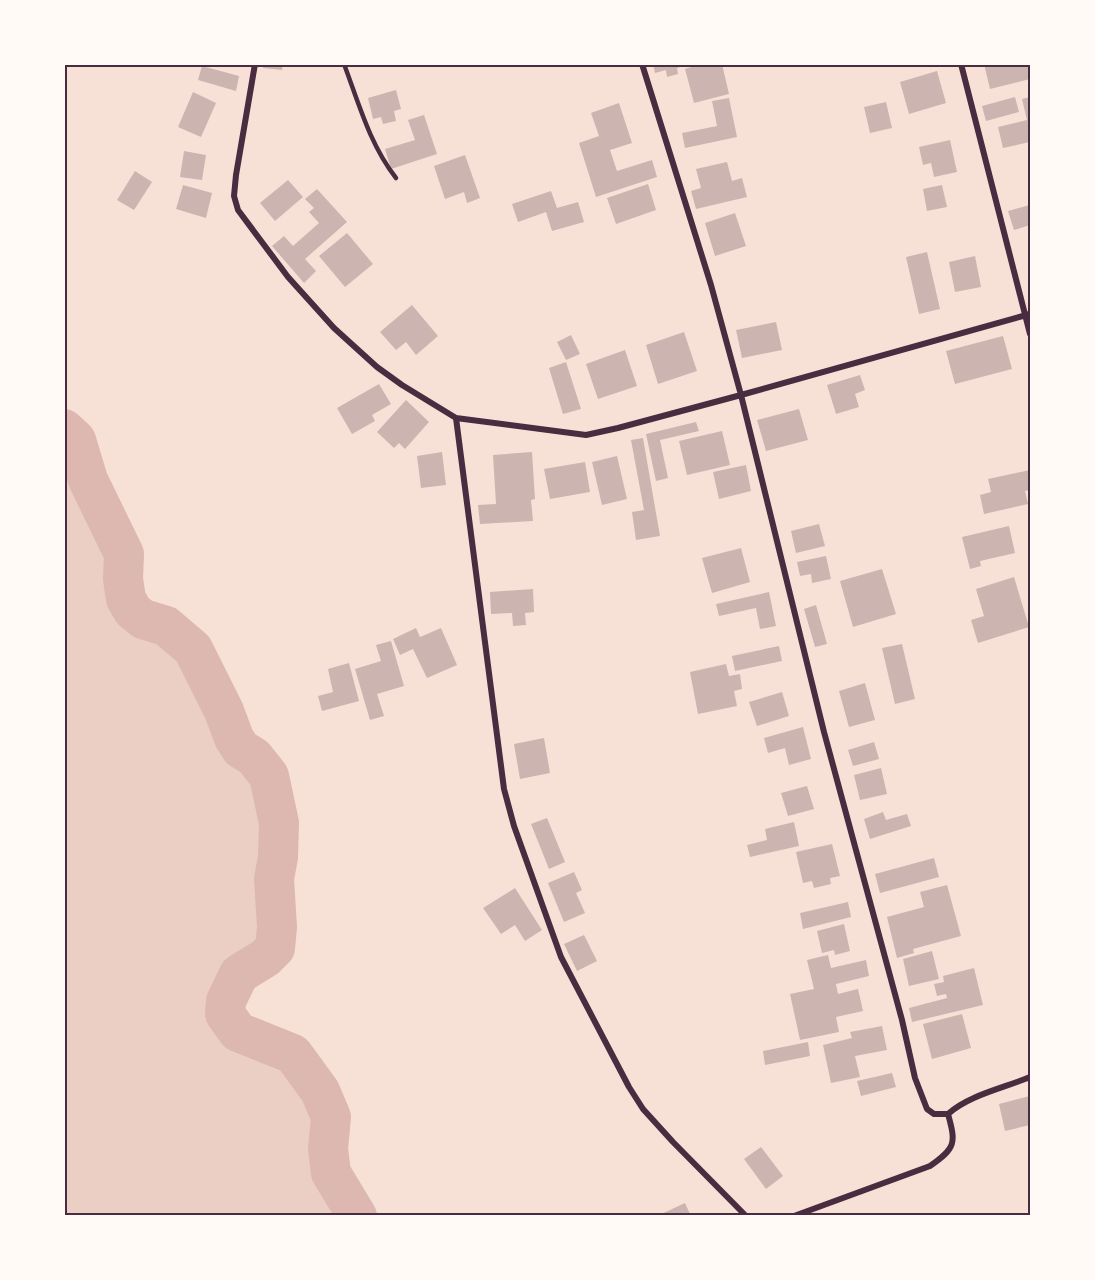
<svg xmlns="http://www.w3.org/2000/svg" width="1095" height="1280" font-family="'Fira Sans',sans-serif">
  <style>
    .green { fill: #ebcfc5 }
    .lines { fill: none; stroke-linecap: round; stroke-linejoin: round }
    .river { stroke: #dcb8b0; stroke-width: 40 }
    .building { fill: #ccb4b1 }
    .service { stroke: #4a2c40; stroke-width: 4.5 }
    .minor { stroke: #4a2c40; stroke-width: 6 }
    .neatline { fill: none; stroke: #4a2c40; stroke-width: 2 }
  </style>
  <rect width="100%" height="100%" fill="#f7e1d7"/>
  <!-- green -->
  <path class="green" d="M64,429L76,440L88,480L124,554L123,579L126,598L133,611L143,619L166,626L193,649L224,711L234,738L241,749L254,757L269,776L279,823L278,857L274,879L277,927L275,948L265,958L239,974L226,1001L225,1014L238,1032L293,1054L320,1091L331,1117L328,1149L331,1173L357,1215H65Z"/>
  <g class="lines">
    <!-- river -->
    <path class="river" d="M64,429L76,440L88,480L124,554L123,579L126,599L133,611L143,619L166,626L193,649L224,711L234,738L241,749L254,757L269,776L279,823L278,857L274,879L277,927L275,948L265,958L239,974L226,1001L225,1014L238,1032L293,1054L320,1091L331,1117L328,1149L331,1173L357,1216"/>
  </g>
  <!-- building -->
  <path class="building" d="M263,64H283L282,70L263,68Z
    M653,64H687V65L677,68L678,74L667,77L666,70L655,73Z
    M701,64H722L729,94L694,103L685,69Z
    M984,64H1029L1030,79L990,89Z
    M202,66L239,76L236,91L198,80Z
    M937,71L946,103L909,114L900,82Z
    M396,90L401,109L394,111L396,121L383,124L381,117L373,119L368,98Z
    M193,92L216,103L201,137L178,127Z
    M1015,97L1019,112L986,121L982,106Z
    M1030,97V142L1003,148L998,127L1027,120L1022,99Z
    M729,98L737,137L685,148L682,133L717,126L712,101Z
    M886,102L892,128L870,133L864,107Z
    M619,103L632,143L610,150L617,171L652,160L657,177L596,197L579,143L599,136L591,113Z
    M424,115L437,154L391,169L385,149L415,140L408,120Z
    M950,140L957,172L934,177L931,163L923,165L919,147Z
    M184,151L206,155L202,180L180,177Z
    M465,155L480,198L467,203L464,192L445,199L434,166Z
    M727,162L732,181L742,178L747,197L696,209L691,191L701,188L696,169Z
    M135,171L152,182L134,210L117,200Z
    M288,180L303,197L275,221L260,203Z
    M648,184L656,210L616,224L607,198Z
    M183,185L212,193L206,218L176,209Z
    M942,185L947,207L927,211L923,189Z
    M317,189L347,222L305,259L316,271L304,283L272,246L284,236L293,246L319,223L309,212L314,208L305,199Z
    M551,191L557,208L578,202L584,222L552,231L546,212L518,222L512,204Z
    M1030,205V225L1014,230L1008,211Z
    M735,213L746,246L715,256L705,223Z
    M347,233L373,264L345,287L319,256Z
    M927,252L940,309L919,314L906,257Z
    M975,256L981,287L955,292L949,262Z
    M412,305L438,336L416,355L406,342L396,350L380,332Z
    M776,322L782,350L742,358L736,330Z
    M684,332L697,371L658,384L646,345Z
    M571,335L580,354L566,360L557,342Z
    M1003,336L1012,369L955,384L946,351Z
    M625,350L637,386L598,399L586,364Z
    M566,362L581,409L563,414L549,368Z
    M860,375L865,390L855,394L859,407L836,414L827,385Z
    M379,384L391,404L372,415L375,421L352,434L337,408Z
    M406,400L429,422L405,449L399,443L394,448L377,432Z
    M799,409L808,440L766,451L757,420Z
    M696,422L699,431L660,440L668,478L656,481L646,434Z
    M722,431L730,465L687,475L679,441Z
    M643,438L660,536L636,540L632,512L644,510L631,440Z
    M442,452L446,485L421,488L417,456Z
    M532,452L535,499L531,500L533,521L480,524L478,505L496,504L493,455Z
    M617,456L627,499L602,505L592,462Z
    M585,462L590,492L550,499L544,469Z
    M746,465L751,491L719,499L713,472Z
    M1030,470V490L1025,491L1028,504L984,514L980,495L991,492L988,479Z
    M819,524L825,546L796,553L791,531Z
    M1009,526L1015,553L980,561L981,566L970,569L962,537Z
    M741,548L750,582L712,593L702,558Z
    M826,556L831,579L812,583L811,574L800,576L797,562Z
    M882,569L896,614L853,627L840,581Z
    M1014,577L1029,627L978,643L971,620L984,616L976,589Z
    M533,589L534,612L525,613L526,625L513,626L512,613L491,614L490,592Z
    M769,592L776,626L760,629L756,608L719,616L716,604Z
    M816,605L827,644L815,647L804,609Z
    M416,628L420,637L441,628L457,665L427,678L413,649L400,655L393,639Z
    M391,641L404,686L377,694L384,716L370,720L355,669L381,661L376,645Z
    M902,644L915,699L895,704L882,648Z
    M779,646L782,661L735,671L732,656Z
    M349,663L359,701L322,711L318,696L333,692L328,669Z
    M726,664L729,676L740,674L742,689L734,691L737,706L698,714L690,672Z
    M865,683L875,720L849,727L839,691Z
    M782,692L789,716L757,726L749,702Z
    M803,727L811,759L789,765L785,748L768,753L764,738Z
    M544,738L550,773L520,779L514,744Z
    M874,742L879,759L853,766L848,750Z
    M881,768L887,794L860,800L854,775Z
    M807,786L814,809L788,816L781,793Z
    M883,812L886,820L907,814L911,826L870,839L864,819Z
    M547,818L565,862L549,869L531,824Z
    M794,822L799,846L750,857L747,845L767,840L765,829Z
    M832,844L840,876L830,878L831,884L814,888L812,881L803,883L796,852Z
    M934,858L939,877L880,893L875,874Z
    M574,872L582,890L576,893L585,913L564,922L548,883Z
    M947,885L961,936L913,949L914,953L897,958L887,917L924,907L920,892Z
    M515,888L542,930L525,941L515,925L501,934L483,908Z
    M848,902L851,917L803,929L800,913Z
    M844,924L850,951L835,955L834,950L822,953L817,931Z
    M584,935L597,961L577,971L564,944Z
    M932,951L939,979L909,986L903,959Z
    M828,955L831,968L866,960L869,976L836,984L838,994L858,989L863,1011L836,1017L839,1032L800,1040L790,994L814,989L807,960Z
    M974,968L983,1005L912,1022L909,1008L947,998L946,994L937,996L934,984L944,982L943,976Z
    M962,1014L971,1048L932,1059L923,1024Z
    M882,1026L887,1050L855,1056L860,1077L831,1083L823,1045L852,1038L850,1032Z
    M808,1042L810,1056L765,1065L763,1051Z
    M892,1073L896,1087L861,1096L857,1081Z
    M1030,1096V1125L1005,1131L999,1104Z
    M761,1147L783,1176L766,1189L744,1159Z
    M685,1203L691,1216H657Z"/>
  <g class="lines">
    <!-- service -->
    <path class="service" d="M344,64C359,104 370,145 396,178"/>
    <!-- minor -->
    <path class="minor" d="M255,64L236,175L234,196L238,210L288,277L334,328L377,367L402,385L456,418L504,789L514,826L561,957L629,1087L643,1109L673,1142L746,1216
      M642,64L711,285L741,395L824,732L902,1020L915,1078L927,1109L934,1114H948
      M961,64L1030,334
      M456,418L586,435L618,428L741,395L1030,314
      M794,1216L930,1166C956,1148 956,1143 948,1114C969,1095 1004,1088 1030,1077"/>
  </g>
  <!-- border -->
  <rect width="1095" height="1280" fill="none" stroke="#fffaf5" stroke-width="132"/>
  <rect x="66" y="66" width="963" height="1148" class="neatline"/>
</svg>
